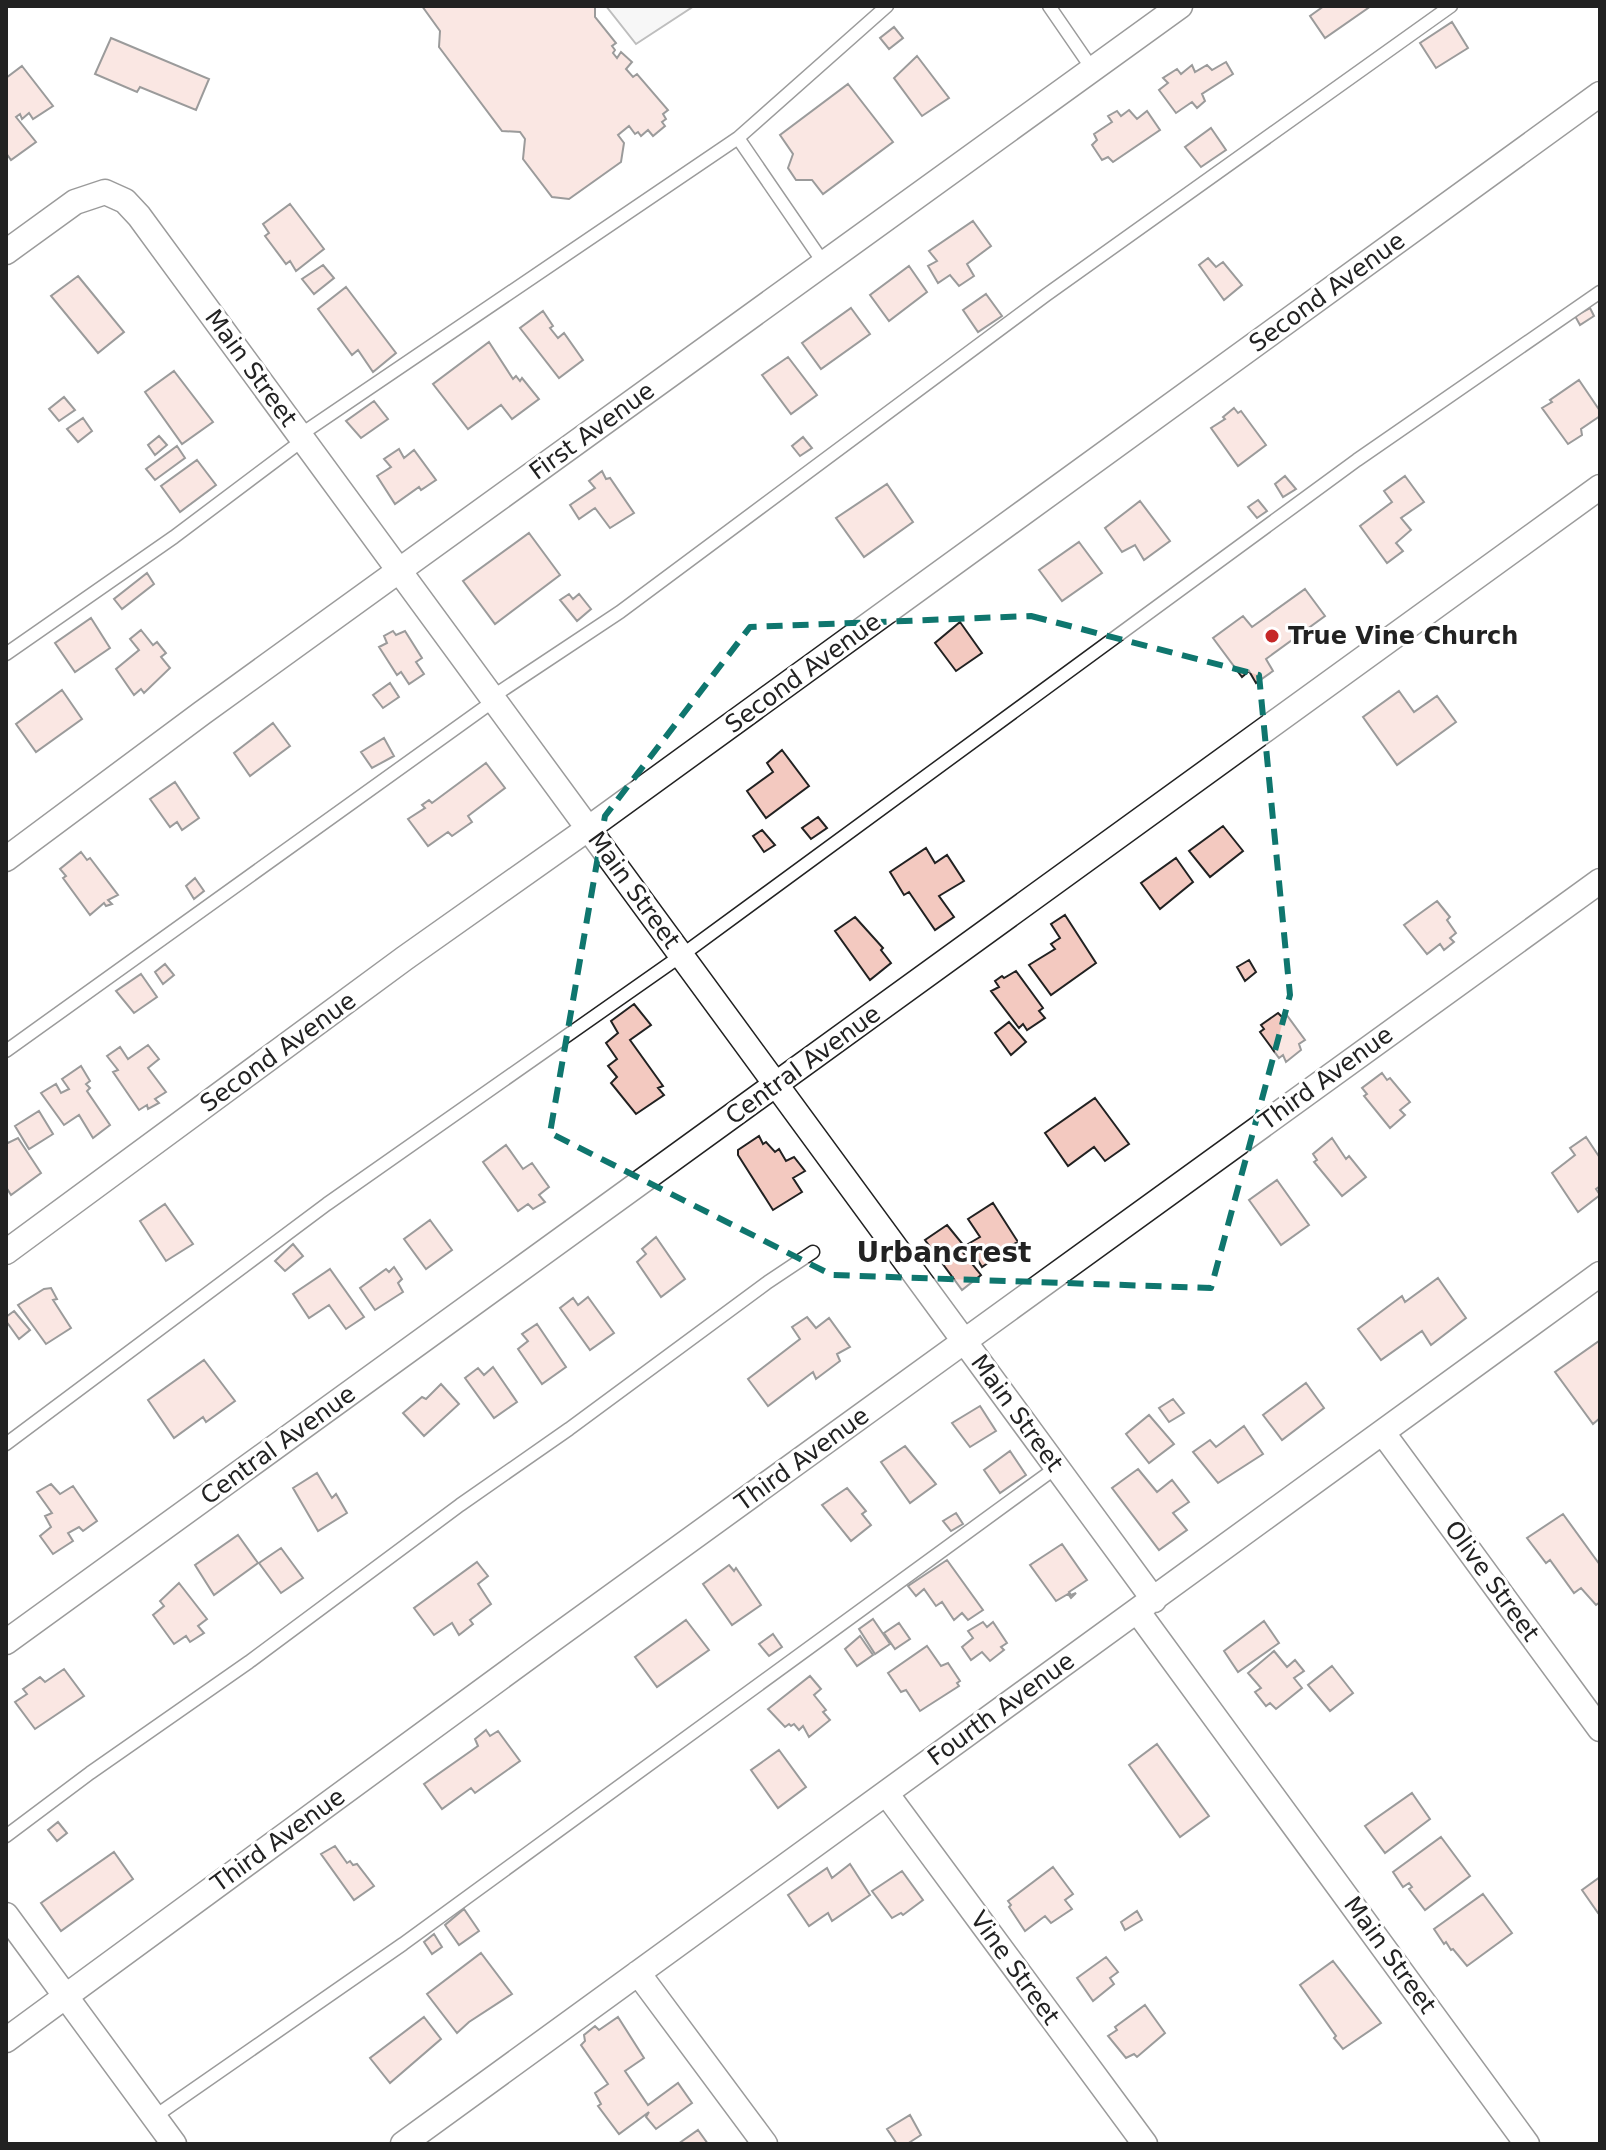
<svg xmlns="http://www.w3.org/2000/svg" width="1606" height="2150" font-family="'DejaVu Sans',sans-serif">
  <style>
    .green { fill: #eee; stroke: #6f6f6f; stroke-width: 2 }
    .building { fill: #f3c9c0; stroke: #222; stroke-width: 2 }
    .lines { fill: none; stroke-linecap: round; stroke-linejoin: round }
    .service-casing { stroke: #222; stroke-width: 15 }
    .minor-casing { stroke: #222; stroke-width: 27 }
    .service { stroke: #fff; stroke-width: 12 }
    .minor { stroke: #fff; stroke-width: 24 }
    .marked { fill: none; stroke: #0f766e; stroke-width: 6; stroke-dasharray: 16 10; stroke-linejoin: round }
    .poi-dot { fill: #c62828; stroke: #fff; stroke-width: 3 }
    .labels { text-anchor: middle; stroke-width: 6; stroke-linejoin: round; paint-order: stroke }
    .street-label { font-size: 24px; fill: #222; stroke: #fff }
    .poi-label { font-size: 24px; font-weight: bold; fill: #222; stroke: #fff; text-anchor: start }
    .quarter-label { font-size: 28px; font-weight: bold; fill: #222; stroke: #fff }
  </style>
  <rect width="100%" height="100%" fill="#fff"/>
  <!-- green -->
  <path class="green" d="M606,6H694L636,44Z"/>
  <!-- building -->
  <path class="building" d="M422,6H595V17L616,43L612,46L615,50L613,53L617,58L621,52L632,62L626,69L633,77L637,74L668,110L663,114L666,119L662,122L665,126L653,136L648,130L641,136L638,132L635,134L629,126L618,135L624,143L621,162L569,199L552,197L523,159L525,139L520,132L502,131L439,47L440,31Z
    M1324,6H1371L1325,38L1310,16Z
    M1452,22L1468,48L1436,68L1420,43Z
    M894,27L903,38L889,49L880,38Z
    M111,38L209,79L196,110L140,87L137,92L95,74Z
    M917,56L949,98L922,116L894,78Z
    M1226,62L1233,74L1202,94L1205,101L1197,108L1192,102L1176,113L1159,90L1168,83L1163,78L1177,69L1181,74L1192,65L1195,72L1207,65L1212,70Z
    M22,66L53,106L33,119L29,113L22,119L20,114L16,117L36,142L11,160L6,153V78Z
    M848,84L893,142L823,194L812,180H796L788,168L793,154L780,135Z
    M1129,110L1137,119L1147,111L1160,130L1113,162L1108,157L1102,160L1092,145L1097,140L1094,134L1112,122L1108,116L1117,111L1121,116Z
    M1211,128L1226,150L1201,167L1185,147Z
    M290,204L324,249L296,271L290,261L286,264L265,236L269,233L263,224Z
    M973,221L991,246L967,264L974,276L959,286L950,275L938,283L928,266L937,261L929,251Z
    M1208,258L1216,267L1223,262L1242,285L1224,300L1199,265Z
    M323,265L334,278L314,294L302,279Z
    M909,266L927,292L889,321L870,295Z
    M78,276L124,332L98,353L51,296Z
    M346,287L396,353L373,372L358,350L352,355L318,309Z
    M986,294L1002,316L978,332L963,310Z
    M851,308L870,334L821,369L802,343Z
    M1590,308L1594,316L1580,325L1575,316Z
    M543,311L553,326L550,328L558,338L564,333L583,360L559,378L520,328Z
    M489,342L513,379L516,376L520,381L522,378L539,399L512,419L501,405L468,429L433,384Z
    M788,357L817,395L791,414L762,375Z
    M174,371L213,422L182,444L145,392Z
    M1579,380L1600,411V416L1581,429L1582,435L1568,444L1542,408L1552,402L1550,400Z
    M64,397L75,410L59,421L49,409Z
    M374,401L388,419L361,438L346,421Z
    M1234,408L1238,413L1241,411L1266,445L1238,466L1211,428L1225,419L1223,417Z
    M83,418L92,431L78,442L67,429Z
    M159,436L167,445L155,455L148,445Z
    M803,437L812,448L800,456L792,446Z
    M177,446L185,458L155,480L146,469Z
    M399,449L404,458L414,450L436,480L421,490L419,487L395,504L377,476L391,467L384,459Z
    M197,460L216,485L180,512L161,486Z
    M602,471L606,479L610,478L634,513L610,528L595,508L579,519L570,505L595,488L589,481Z
    M1285,476L1296,489L1283,497L1275,484Z
    M1405,476L1424,502L1401,518L1411,530L1396,543L1403,551L1387,563L1360,526L1392,502L1384,491Z
    M887,484L913,522L864,557L836,518Z
    M1258,500L1267,511L1257,518L1248,507Z
    M1140,501L1170,541L1144,560L1135,545L1122,552L1105,528Z
    M529,533L560,575L495,624L463,581Z
    M1079,542L1102,573L1062,601L1039,570Z
    M147,573L154,584L122,609L114,599Z
    M1305,589L1325,616L1266,659L1273,671L1256,683L1249,671L1242,677L1213,638L1243,616L1252,627Z
    M569,594L573,599L579,594L591,609L577,621L560,600Z
    M91,618L110,648L75,672L55,643Z
    M960,622L982,653L956,671L935,643Z
    M141,630L153,645L157,642L166,653L161,657L170,668L144,693L141,689L134,695L116,669L139,650L130,639Z
    M393,631L396,635L405,631L422,658L416,662L424,674L409,684L401,672L397,675L379,647L387,643L384,636Z
    M390,683L399,697L383,708L373,695Z
    M62,690L82,719L36,752L16,724Z
    M1399,691L1414,712L1437,696L1456,722L1397,765L1363,717Z
    M273,723L290,746L250,776L234,753Z
    M384,738L394,756L372,768L361,752Z
    M782,750L809,786L766,818L747,791L773,772L767,763Z
    M486,763L505,788L468,816L472,822L452,836L448,832L428,846L408,819L425,808L422,805L429,800L432,803Z
    M175,782L199,818L182,830L177,822L170,827L150,799Z
    M818,817L827,828L811,839L802,828Z
    M1223,826L1243,851L1210,877L1189,851Z
    M762,830L775,845L764,852L753,836Z
    M926,848L935,863L947,855L964,881L939,896L954,917L935,930L909,892L904,895L890,872Z
    M81,852L87,860L90,858L118,895L108,900L112,904L106,906L104,903L90,915L63,878L66,876L60,869Z
    M1176,858L1193,882L1160,909L1141,883Z
    M195,878L204,891L194,899L186,886Z
    M1437,901L1450,917L1447,920L1456,933L1450,938L1454,942L1444,950L1440,944L1427,954L1404,925Z
    M1065,915L1096,963L1051,995L1029,965L1055,949L1051,944L1060,938L1051,924Z
    M855,917L883,948L881,950L891,963L870,980L835,931Z
    M1249,960L1256,972L1245,981L1237,967Z
    M165,964L174,975L163,984L155,972Z
    M1016,971L1043,1008L1039,1011L1045,1018L1027,1030L1023,1024L1019,1028L991,991L999,987L995,981L1002,976L1004,978Z
    M141,974L157,997L134,1013L116,991Z
    M634,1004L651,1025L630,1040L663,1086L658,1088L664,1095L636,1114L611,1083L617,1077L608,1066L617,1059L606,1043L618,1033L611,1021Z
    M1278,1013L1282,1017L1286,1014L1305,1040L1299,1044L1301,1050L1286,1062L1283,1055L1279,1058L1260,1032L1264,1029L1261,1025Z
    M1009,1022L1026,1042L1011,1055L995,1033Z
    M148,1045L159,1059L148,1068L166,1092L155,1099L159,1103L148,1109L147,1105L139,1110L113,1072L118,1070L107,1056L120,1047L128,1059Z
    M81,1066L90,1081L86,1084L90,1088L87,1091L110,1125L93,1138L79,1115L64,1125L41,1093L56,1084L61,1093L69,1089L62,1079Z
    M1382,1073L1387,1080L1390,1078L1410,1102L1400,1110L1405,1115L1390,1128L1364,1096L1367,1094L1362,1088Z
    M1095,1098L1129,1144L1105,1161L1094,1147L1068,1166L1045,1133Z
    M39,1111L53,1134L29,1149L15,1126Z
    M759,1136L763,1144L766,1142L775,1152L779,1149L786,1161L794,1157L805,1171L793,1178L802,1192L773,1210L738,1155V1150Z
    M1586,1137L1600,1158V1186L1596,1189L1600,1195L1578,1212L1552,1173L1575,1155L1570,1148Z
    M18,1138L41,1173L11,1195L6,1187V1140L8,1143Z
    M1332,1138L1346,1159L1349,1156L1366,1177L1342,1196L1314,1162L1317,1160L1313,1154Z
    M506,1145L523,1169L532,1163L549,1187L539,1195L545,1202L533,1209L528,1204L518,1211L483,1162Z
    M1277,1180L1309,1225L1281,1245L1249,1200Z
    M993,1203L1018,1242L1012,1245L1014,1250L1003,1257L1001,1254L982,1267L968,1244L980,1237L968,1219Z
    M165,1204L193,1244L166,1261L140,1221Z
    M430,1220L452,1250L426,1269L404,1239Z
    M947,1225L965,1247L961,1250L981,1275L962,1290L925,1240Z
    M656,1237L685,1279L661,1297L637,1262L646,1254L642,1249Z
    M293,1244L303,1256L285,1271L275,1261Z
    M394,1267L402,1279L398,1283L403,1292L375,1310L360,1288L386,1269L389,1272Z
    M330,1269L364,1317L346,1329L329,1305L309,1318L293,1294Z
    M1438,1278L1466,1318L1431,1345L1422,1331L1381,1360L1358,1329L1402,1296L1405,1302Z
    M51,1288L57,1299L53,1300L71,1328L46,1344L18,1305L44,1289Z
    M588,1297L614,1333L590,1350L560,1308L573,1298L578,1305Z
    M14,1311L30,1330L19,1339L6,1321V1317Z
    M807,1317L816,1328L829,1318L850,1347L837,1354L840,1361L816,1379L813,1372L768,1406L748,1379L800,1339L792,1327Z
    M537,1324L566,1367L542,1384L518,1349L528,1341L522,1334Z
    M1599,1341L1600,1418L1593,1424L1555,1372Z
    M204,1360L235,1401L206,1422L203,1417L174,1438L148,1400Z
    M493,1367L517,1402L494,1418L465,1378L478,1368L484,1375Z
    M1306,1383L1324,1408L1282,1440L1263,1415Z
    M441,1384L459,1404L424,1436L403,1413L422,1397L426,1399Z
    M1173,1399L1184,1413L1169,1422L1159,1408Z
    M980,1406L996,1431L970,1447L952,1423Z
    M1149,1415L1174,1444L1149,1463L1126,1434Z
    M1244,1426L1263,1454L1218,1483L1193,1452L1210,1440L1216,1447Z
    M905,1446L936,1484L910,1503L881,1462Z
    M1010,1451L1026,1475L1000,1493L984,1470Z
    M1138,1469L1157,1492L1172,1480L1189,1502L1173,1513L1187,1530L1159,1550L1112,1488Z
    M317,1473L332,1498L336,1494L347,1513L318,1531L293,1488Z
    M51,1484L60,1494L73,1486L97,1521L83,1531L79,1527L68,1533L73,1541L53,1554L40,1536L51,1527L45,1516L52,1513L37,1492Z
    M847,1488L866,1511L862,1514L871,1525L851,1541L822,1505Z
    M956,1513L963,1524L951,1531L943,1521Z
    M1563,1514L1600,1565V1602L1596,1605L1581,1588L1574,1593L1550,1560L1546,1563L1527,1538Z
    M238,1535L258,1563L214,1595L195,1565Z
    M1062,1544L1087,1580L1069,1592L1071,1595L1076,1593L1071,1598L1068,1594L1056,1601L1030,1565Z
    M281,1548L303,1578L281,1593L259,1563Z
    M947,1560L983,1610L968,1620L962,1613L954,1620L942,1602L936,1606L924,1589L916,1596L908,1586Z
    M477,1562L488,1576L478,1584L491,1604L470,1620L473,1624L459,1635L452,1623L434,1635L414,1608Z
    M729,1565L734,1571L736,1568L761,1605L732,1625L703,1584Z
    M179,1583L207,1619L198,1626L204,1633L190,1642L186,1636L174,1644L153,1615L164,1606L160,1601Z
    M873,1619L890,1644L875,1654L859,1629Z
    M686,1620L709,1650L657,1687L635,1657Z
    M1264,1621L1279,1643L1238,1672L1224,1651Z
    M983,1622L987,1627L993,1622L1007,1643L1001,1647L1004,1650L990,1661L982,1652L971,1660L962,1647L973,1638L968,1631Z
    M899,1623L910,1639L895,1649L884,1633Z
    M773,1634L782,1647L769,1656L759,1644Z
    M860,1636L873,1655L857,1666L845,1649Z
    M927,1646L941,1666L948,1663L960,1681L957,1683L959,1686L920,1711L906,1690L901,1692L888,1673Z
    M1274,1651L1287,1667L1295,1660L1304,1671L1294,1678L1302,1688L1276,1709L1270,1703L1266,1706L1255,1692L1261,1688L1248,1673Z
    M1332,1666L1353,1693L1330,1711L1308,1685Z
    M64,1669L84,1696L35,1729L15,1702L27,1694L23,1689L40,1677L45,1682Z
    M810,1676L821,1689L814,1695L826,1710L823,1712L830,1720L809,1737L803,1726L799,1730L794,1724L791,1726L789,1724L785,1727L768,1709Z
    M486,1730L490,1736L498,1731L520,1761L475,1793L471,1788L442,1809L424,1784L478,1746L475,1739Z
    M1157,1744L1209,1816L1180,1837L1129,1765Z
    M779,1750L806,1787L778,1808L751,1770Z
    M1412,1793L1430,1819L1385,1853L1365,1826Z
    M58,1822L67,1833L57,1841L48,1830Z
    M1441,1837L1470,1876L1425,1910L1409,1889L1412,1887L1409,1883L1403,1887L1393,1872Z
    M335,1846L347,1863L350,1861L353,1865L357,1864L374,1886L354,1900L321,1854Z
    M114,1852L133,1879L61,1931L41,1903Z
    M850,1864L870,1895L832,1921L828,1913L809,1926L788,1895L827,1868L832,1878Z
    M1053,1867L1073,1894L1065,1900L1072,1909L1051,1923L1045,1916L1025,1931L1009,1907L1011,1905L1008,1901Z
    M902,1871L923,1900L903,1915L901,1913L892,1918L872,1891Z
    M1600,1877V1912L1598,1913L1582,1890Z
    M1483,1894L1512,1933L1467,1966L1453,1949L1451,1950L1446,1942L1444,1944L1434,1929Z
    M464,1909L479,1931L459,1945L445,1925Z
    M1137,1911L1142,1920L1125,1930L1121,1922Z
    M434,1934L442,1947L432,1954L424,1942Z
    M481,1953L512,1994L469,2022L457,2033L427,1994Z
    M1106,1957L1118,1972L1110,1978L1114,1984L1093,2001L1077,1978Z
    M1333,1961L1381,2023L1343,2049L1334,2038L1336,2036L1300,1985Z
    M1145,2005L1165,2033L1137,2057L1134,2054L1126,2058L1108,2036L1117,2030L1115,2027Z
    M424,2017L441,2039L390,2083L370,2058Z
    M618,2017L644,2058L625,2071L648,2105L678,2083L692,2103L656,2129L646,2117L649,2112L619,2134L598,2106L601,2104L595,2093L608,2084L581,2045L585,2041L584,2035L595,2026L599,2030Z
    M910,2115L921,2135L907,2144H897L887,2129Z
    M698,2130L708,2144H678Z"/>
  <g class="lines">
    <defs>
      <path id="service" d="M1049,6L1093,70
        M738,138L887,6
        M300,435L738,138L825,265
        M6,654L174,537L303,440
        M492,697L620,612L1046,295L1451,6
        M6,1051L495,700
        M6,1444L327,1204L682,955L1357,460L1600,292
        M6,1836L90,1773L249,1662L460,1505L569,1429L768,1282L813,1252
        M154,2117L403,1944L1057,1467"/>
      <path id="minor" d="M6,252L75,202L105,192L125,201L139,216L1154,1600
        M6,859L202,713L1180,6
        M6,1252L405,958L589,828L1600,94
        M1383,1433L1600,1729
        M1138,1612L1527,2144
        M6,1642L1600,487
        M886,1793L1145,2144
        M6,1915L174,2144
        M638,1973L765,2144
        M6,2040L553,1639L1600,881
        M403,2144L1600,1274"/>
    </defs>
    <!-- service casing -->
    <use href="#service" class="service-casing"/>
    <!-- minor casing -->
    <use href="#minor" class="minor-casing"/>
    <!-- service -->
    <use href="#service" class="service"/>
    <!-- minor -->
    <use href="#minor" class="minor"/>
  </g>
  <!-- marked area -->
  <path d="M0 0H1606V2150H0ZM1031,616L1259,675L1290,995L1211,1288L832,1275L550,1133L605,816L750,627Z" fill="#fff" fill-opacity=".55" fill-rule="evenodd"/>
  <path class="marked" d="M1031,616L1259,675L1290,995L1211,1288L832,1275L550,1133L605,816L750,627Z"/>
  <!-- markers -->
  <circle class="poi-dot" cx="1272" cy="636" r="8"/>
  <g class="labels">
    <!-- street labels -->
    <g class="street-label">
      <text transform="translate(1327 292) rotate(-36)" y="8">Second Avenue</text>
      <text transform="translate(251 368) rotate(54)" y="8">Main Street</text>
      <text transform="translate(592 431) rotate(-36)" y="8">First Avenue</text>
      <text transform="translate(803 673) rotate(-36)" y="8">Second Avenue</text>
      <text transform="translate(634 890) rotate(54)" y="8">Main Street</text>
      <text transform="translate(278 1052) rotate(-36)" y="8">Second Avenue</text>
      <text transform="translate(803 1065) rotate(-36)" y="8">Central Avenue</text>
      <text transform="translate(1326 1078) rotate(-36)" y="8">Third Avenue</text>
      <text transform="translate(1017 1413) rotate(54)" y="8">Main Street</text>
      <text transform="translate(278 1445) rotate(-36)" y="8">Central Avenue</text>
      <text transform="translate(802 1459) rotate(-36)" y="8">Third Avenue</text>
      <text transform="translate(1492 1581) rotate(54)" y="8">Olive Street</text>
      <text transform="translate(1001 1709) rotate(-36)" y="8">Fourth Avenue</text>
      <text transform="translate(278 1840) rotate(-36)" y="8">Third Avenue</text>
      <text transform="translate(1390 1955) rotate(54)" y="8">Main Street</text>
      <text transform="translate(1015 1968) rotate(54)" y="8">Vine Street</text>
    </g>
    <!-- poi labels -->
    <g class="poi-label">
      <text x="1288" y="644">True Vine Church</text>
    </g>
    <!-- quarter labels -->
    <g class="quarter-label">
      <text x="944" y="1262">Urbancrest</text>
    </g>
  </g>
  <!-- border -->
  <rect width="1606" height="2150" fill="none" stroke="#222222" stroke-width="16"/>
</svg>
